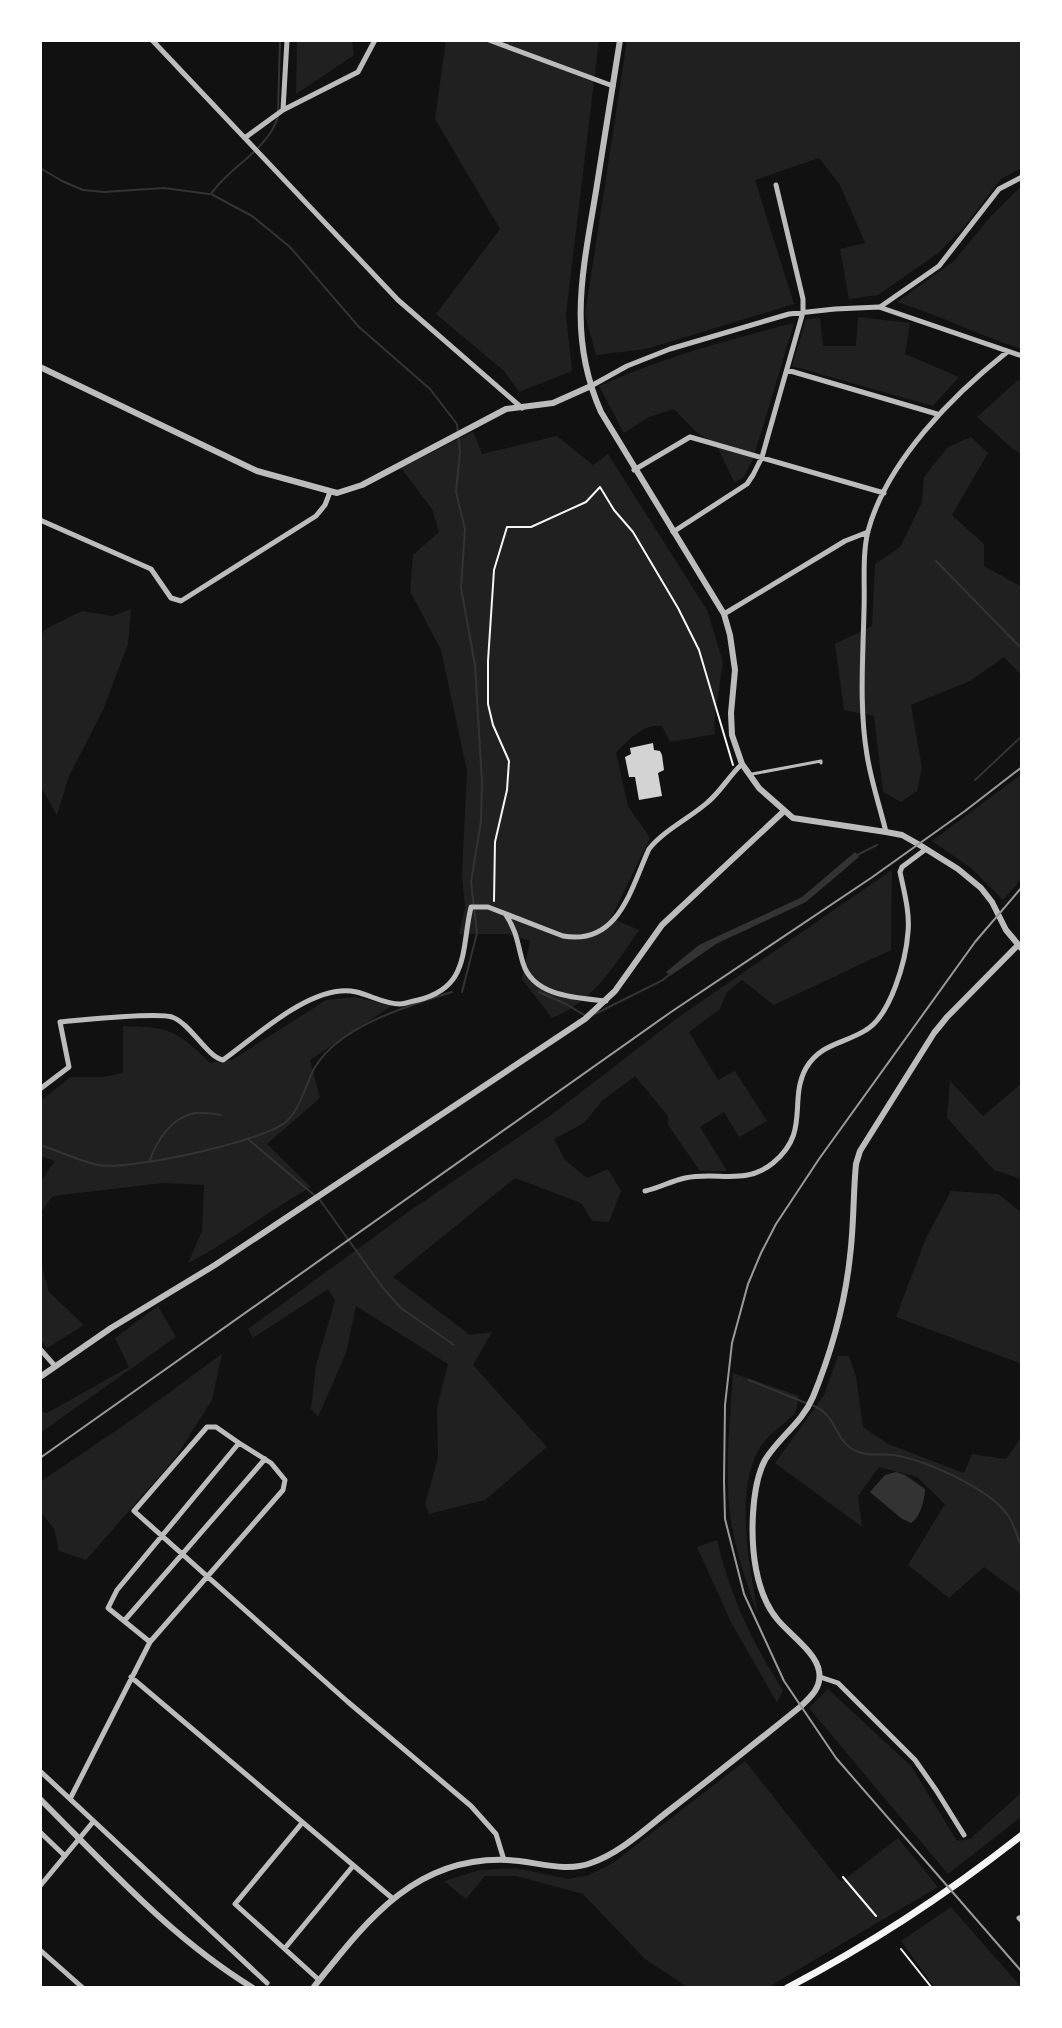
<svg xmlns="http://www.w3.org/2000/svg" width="1062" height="2028" font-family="Roboto,sans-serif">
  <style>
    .green { fill: #202020 }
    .water { fill: #333 }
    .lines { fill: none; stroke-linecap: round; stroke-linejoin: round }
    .stream { stroke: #333; stroke-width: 2 }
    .building { fill: #d3d3d3 }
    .path { stroke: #f5f5f5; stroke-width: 2 }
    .pedestrian { stroke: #bcbcbc; stroke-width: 3 }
    .minor { stroke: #bcbcbc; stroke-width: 5 }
    .tertiary { stroke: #bcbcbc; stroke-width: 6 }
    .secondary { stroke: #f5f5f5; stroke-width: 7 }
    .rail { stroke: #9a9a9a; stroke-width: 2 }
  </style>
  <rect width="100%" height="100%" fill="#111"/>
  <!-- green -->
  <path class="green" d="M297,40H352L354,55L296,94Z
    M446,40H599L566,314L572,371L519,392L504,371L436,314L500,229L435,119Z
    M627,40H1022V168L1001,179L964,227L937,254L878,295L849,299L840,249L865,243L840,185L819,158L755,180L794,304L646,349L596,355L585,315Z
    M1022,185V349C979,336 940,315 897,302L954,261L991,216Z
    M858,317L910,323L905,354L959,377L933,406L792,366L806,319L820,318L823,346H856Z
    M794,323L753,459L743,478L734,482L716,444L696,432L674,409L649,417L624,433L599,386C662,358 727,340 794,323Z
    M1018,380L1022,383V454L1013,449L977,417Z
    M473,432L482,454L557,436L593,465L608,454L707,610L723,662L714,722L715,734L670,742L662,726C642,723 630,740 616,752L628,806L650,838L611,918L639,930C615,965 593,1002 552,1018L522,979L530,941L508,934H459L465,908L462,874L467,771L441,650L410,591L413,555L439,532L432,509L401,468Z
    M971,437L988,453L952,515L984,544V566L1022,587V676L1004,657L970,681L911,705L922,768L917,791L901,802L883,792L874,716L844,710L835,644L872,626L875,564L900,547L922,502L924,477L948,447Z
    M131,609L128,644L103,710L69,776L57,815L40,786V646L44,630L82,611L113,616Z
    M1022,774V878L1003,900L971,868L932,841Z
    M892,870L891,950L774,1005L742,980L727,992L720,1009L689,1032L718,1080L735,1071L767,1121L739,1137L724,1112L700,1127L727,1171H700L668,1125V1116L635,1076L602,1101L584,1123L554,1139L565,1160L587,1178L608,1169L621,1191L609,1222L592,1221L581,1203L515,1178L393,1277L470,1335L492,1332L473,1365L547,1447L485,1500L429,1514L425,1504L438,1458L437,1408L448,1364L356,1306L346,1353L318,1417L311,1409L316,1365L335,1301L328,1289L253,1338L248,1329L411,1210L554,1113L676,1019Z
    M354,997L393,1005L310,1060L320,1098L267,1144L311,1187C268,1211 231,1241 188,1263L202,1231L204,1185L163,1183L53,1196L40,1213V1183L55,1161L40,1156V1101L71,1077H104L123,1073V1026C169,1027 177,1030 210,1063L232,1060L326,1000Z
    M950,1081L983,1116L1022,1083V1179L994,1170L947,1118Z
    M951,1191L998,1194L1022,1213V1364L896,1317L926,1238Z
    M40,1260L49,1292L84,1325L47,1348L40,1339Z
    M158,1306L176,1337L40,1433V1411L47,1413L129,1367L115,1338Z
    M222,1354L212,1400L176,1457L86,1560L59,1551L54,1529L40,1511V1482L130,1421Z
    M838,1356H849L856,1377L863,1427L888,1444L964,1473L972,1454L1006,1459L1022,1436V1595L984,1567L949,1598L908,1565L945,1504L917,1477L879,1467L858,1496L862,1527L775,1463L824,1395Z
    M733,1373L799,1396C798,1401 797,1409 794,1414C786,1424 767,1434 759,1449C734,1494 750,1567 758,1615C747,1585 736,1553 731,1521C724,1473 730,1421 733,1373Z
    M717,1540C730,1595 752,1643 783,1690L777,1703L731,1622L697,1547Z
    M828,1689L911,1766L957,1841L970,1839L1022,1792V1816L948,1874L809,1708Z
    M745,1761L841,1882L898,1838L938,1887L767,1988H689L645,1959L583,1894L516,1876H485L466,1899L444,1881L480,1870L515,1868L569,1879L589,1875L613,1863Z
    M951,1907L1022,1988H935L901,1941Z"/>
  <!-- water -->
  <path class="water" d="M855,852L859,857L806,902L716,944L670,976L666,972L699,945L802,897Z
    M896,1472L905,1475L925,1489C925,1499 920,1518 911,1523L902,1519L870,1492L885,1475Z"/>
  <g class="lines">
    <!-- stream -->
    <path class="stream" d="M278,111L280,40
      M278,117C267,151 230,166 211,194L252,216L290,247L359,327L430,389L457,424L460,452L456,492L465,529L461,588L475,665L482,782L481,821L471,882L477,933L462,992
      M40,168L62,181L83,190L104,192L164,188L209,194
      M936,561L1022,649
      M975,780L1022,736
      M857,855L877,845
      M539,992L566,1004L586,1016
      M595,1014L663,980L670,974
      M248,1139L320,1200L383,1288L401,1308L454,1345
      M40,1145C59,1151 79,1161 98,1165C128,1171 266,1141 287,1121C302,1106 305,1085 315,1067C341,1025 408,1006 452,992
      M150,1160C157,1140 172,1117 195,1113C203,1112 213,1114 221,1115
      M749,1380L806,1403
      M812,1405C837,1415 834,1438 852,1449C866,1458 879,1453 894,1455C925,1460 988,1488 1007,1514C1014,1523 1017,1537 1022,1548"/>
  </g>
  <!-- building -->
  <path class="building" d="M653,743L654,750L660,751L662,755L664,770L658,773L662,796L639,800L635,777H629L625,757L631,754L630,748Z"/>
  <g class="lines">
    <!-- path -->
    <path class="path" d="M494,901L495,842L507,790L509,761L493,725L488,704V661L494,570L507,527H531L586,502L600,487L614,510L633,532L678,608L699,650L733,765
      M843,1877L876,1916
      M901,1949L932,1988"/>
    <!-- pedestrian -->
    <path class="pedestrian" d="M752,774L821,761V763"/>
    <!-- minor -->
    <path class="minor" d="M152,40L398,300L522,408
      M489,40L613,86
      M283,110L287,40
      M246,137L283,110L358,72L375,40
      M880,307L939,266L999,189L1022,177
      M787,370L937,414
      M591,386L627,366L670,349L789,314L835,309L879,307L1022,356
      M634,470L690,437L884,493
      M40,520L151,569L171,598L181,601L316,516L325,505L330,492
      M673,532L747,484L753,475L762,457L803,312V299L776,185
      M724,614L845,541L868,532
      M886,832C880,807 871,781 867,755C859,707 863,658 864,610C865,585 862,555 868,531C887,461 953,395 1007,352
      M506,915C518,934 517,943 523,963C533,997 578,998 606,1001
      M40,1089L69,1067L60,1022C81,1020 156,1012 172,1017C191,1024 207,1057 223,1060C255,1037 300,995 340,991C361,988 379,1004 400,1004C405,1004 412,1001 418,1000C470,987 461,950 471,907H488L563,936C619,946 631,888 649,849C664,830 690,818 708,802C721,791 729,776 742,764
      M645,1191C659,1188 671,1181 685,1178C717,1171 745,1186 773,1163C811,1132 788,1101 806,1068C821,1043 844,1044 866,1030C891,1015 906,960 908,932C910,913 904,891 900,872L902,867L926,849
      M40,1349L55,1366
      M239,1443L216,1427H207L134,1511L348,1702L471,1806L496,1834L504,1860
      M124,1621L265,1459
      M131,1677L392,1898
      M820,1677L838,1683L915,1760L936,1790L964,1835
      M40,1771L267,1983
      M70,1799L150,1642L283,1490L285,1480L271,1463L239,1443L117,1590L108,1608L150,1642
      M302,1823L235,1904L319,1980
      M40,1832L65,1856
      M40,1886L93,1822
      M1019,1918L1022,1921
      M285,1948L353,1866
      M40,1950L83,1988"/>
    <!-- tertiary -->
    <path class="tertiary" d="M620,40C612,90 604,140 596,191C583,270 567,335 601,412L724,614L730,635L735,670L731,713L732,735L742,764L759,788L793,818L886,832L902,835L918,844L958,869L981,888L992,902L1006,930L1022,949
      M40,367L257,471L337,493L362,485L506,409L553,403L591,386
      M40,1377L111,1328L215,1265L585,1019L615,991L662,925L783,812
      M40,1799C108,1867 171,1938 253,1988
      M313,1988C365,1923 414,1856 507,1860C534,1861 566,1873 591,1863C622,1852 646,1828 671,1809C715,1775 758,1741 800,1707C811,1697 822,1687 819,1671C816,1652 789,1634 777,1619C755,1592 751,1548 753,1514C754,1497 757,1475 765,1460C779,1437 802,1423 813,1397C831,1353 845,1304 850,1256C854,1225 853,1195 856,1164L860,1151L934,1033L947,1017L1018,945"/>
    <!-- secondary -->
    <path class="secondary" d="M787,1988C873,1943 946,1895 1022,1835"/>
    <!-- rail -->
    <path class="rail" d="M1022,887L975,942L819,1159L776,1224L761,1253L748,1284L732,1343L725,1405L724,1481L725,1519L744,1594L784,1681L836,1758L1022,1972
      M40,1458L671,1012L871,878L965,811L1022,767"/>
  </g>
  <!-- border -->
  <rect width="1062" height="2028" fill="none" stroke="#ffffff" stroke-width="84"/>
</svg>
